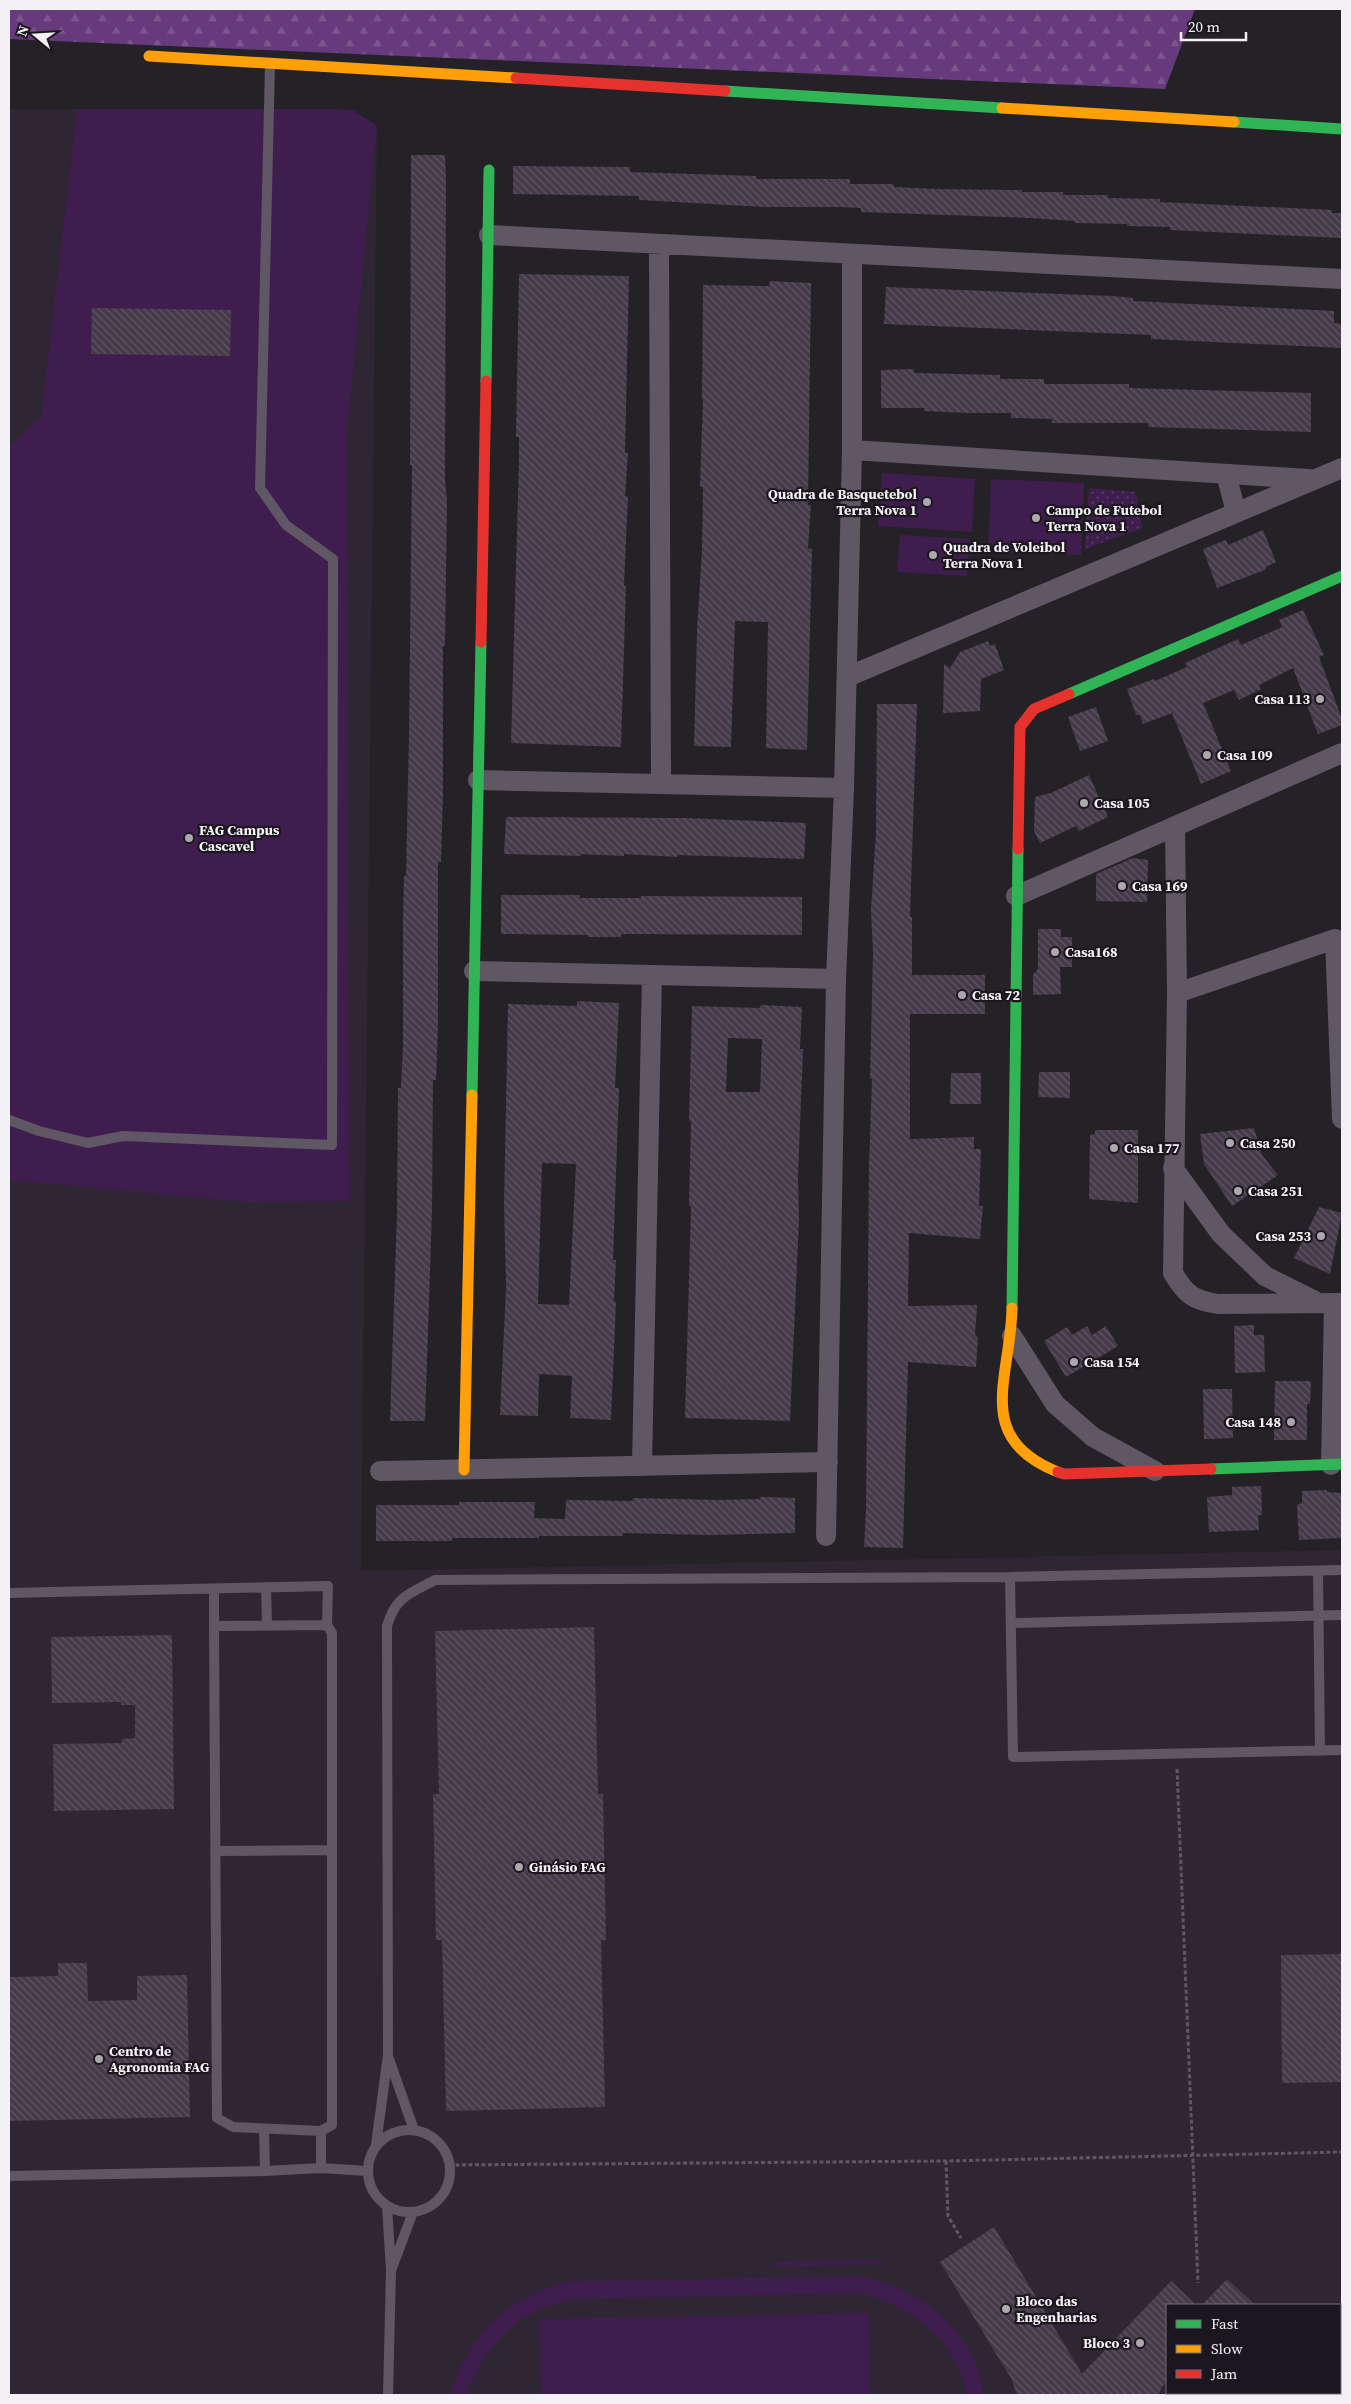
<svg xmlns="http://www.w3.org/2000/svg" width="1351" height="2404" font-family="'Source Serif 4',serif">
  <style>
    .built { fill: #2e2632; fill-rule: evenodd }
    .grass { fill: url(#grass-dots) }
    .forest { fill: url(#forest-firs) }
    .pitch { fill: #3f1e4f }
    .building { fill: url(#building-back-hatch); fill-rule: evenodd }
    .lines { fill: none; stroke-linecap: round; stroke-linejoin: round }
    .path { stroke: #5e5862; stroke-width: 3; stroke-dasharray: 4 2.5; stroke-linecap: butt }
    .lane { stroke: #605765; stroke-width: 10 }
    .street { stroke: #605765; stroke-width: 20 }
    .fast { stroke: #30b455; stroke-width: 11 }
    .slow { stroke: #ff9f0a; stroke-width: 11 }
    .jam { stroke: #e5322d; stroke-width: 11 }
    .poi-dot { fill: #aba9ad; stroke: #1c171e; stroke-width: 2 }
    .labels { text-anchor: middle; stroke-width: 4.5; stroke-linejoin: round; paint-order: stroke }
    .poi-label { font-size: 14px; font-weight: bold; fill: #f4f1f6; stroke: #1c171e; text-anchor: start }
  </style>
  <defs>
    <pattern id="grass-dots" width="8" height="8" patternUnits="userSpaceOnUse" patternTransform="scale(1.25)"><rect width="8" height="8" fill="#3f1e4f"/><path d="M2 2h.1M6 6h.1" fill="none" stroke="#5b3f69" stroke-width="1.8" stroke-linecap="round"/></pattern>
    <pattern id="forest-firs" width="22" height="20" patternUnits="userSpaceOnUse" patternTransform="scale(1.25)"><rect width="22" height="20" fill="#663a7c"/><path d="M5 1l3.5 6h-7zM16 11l3.5 6h-7z" fill="#7c578f"/></pattern>
    <pattern id="building-back-hatch" width="6" height="6" patternUnits="userSpaceOnUse" patternTransform="scale(1.25)"><rect width="6" height="6" fill="#443a49"/><path d="M-1 5l2 2M0 0l6 6M5-1l2 2" fill="none" stroke="#605764"/></pattern>
  </defs>
  <rect width="100%" height="100%" fill="#242226"/>
  <!-- built -->
  <path class="built" d="M9,109H330L353,110L377,126L361,1571L1342,1550V2395H9ZM1167,2305H1340V2393H1167Z"/>
  <!-- grass -->
  <path class="grass" d="M1089,488L1136,492L1142,528L1085,549Z"/>
  <!-- forest -->
  <path class="forest" d="M9,9H1195L1165,89L9,39Z"/>
  <!-- pitch -->
  <path class="pitch" d="M77,109H330L353,110L377,126L347,432L349,1201L247,1202L9,1180V447L41,417Z
    M882,473L975,479L972,532L878,526Z
    M991,479L1084,483L1081,555L988,552Z
    M900,535L970,539L967,576L897,572Z
    M881,2260V2264L775,2267V2262Z
    M861,2276C922,2290 975,2330 984,2395H967C957,2340 911,2306 860,2293L571,2299C516,2313 486,2342 467,2395H450C470,2331 507,2297 572,2281Z
    M869,2313L870,2395H541L540,2319Z"/>
  <!-- building -->
  <path class="building" d="M411,155H445L446,178L445,479L447,502L445,646H443V793L441,862H438V1024L436,1080H433L432,1211L425,1421H390L397,1214L398,1088H401L403,1044V918L404,876H406L409,733L412,465H410Z
    M513,166L630,167V172L756,176V179H850V184H894V187L935,189L1022,190V192H1063V195H1108V198L1160,199V202L1332,210L1331,213H1342V238L1170,230V227L1127,226V224L1075,223V221L1030,218L861,212V208L839,207H764L639,200V196L513,194Z
    M519,274L629,276L625,453H628L625,496L628,497L624,586H626L621,747L511,743L519,461V437H516Z
    M770,281L811,283L808,505H811L808,548L812,549L807,750L766,748L768,622L735,621L731,747L694,746L697,631L702,549L703,487H700L703,399H702L703,285L769,286Z
    M886,287L1113,296L1133,298V301L1334,311V323L1342,324V348L1151,339V335L884,324Z
    M92,308L231,310L230,356L91,354Z
    M914,369V373L1000,375V379H1044V384H1129V388L1311,393V432L1148,427V423H1052V419L1011,418V413H967L924,411V408H881V370Z
    M1263,530L1276,562L1266,567L1265,570L1217,588L1203,549L1226,540L1228,545Z
    M1303,610L1324,655L1319,657L1342,719V725L1318,734L1293,668L1259,685L1261,689L1239,700L1234,690L1203,703L1231,771L1201,784L1172,713L1143,724L1140,715H1136L1127,689L1154,679L1155,681L1187,667L1185,663L1238,639L1241,645L1282,627L1279,620Z
    M988,641L990,646L995,644L1004,670L981,679L980,711L943,713L944,664L950,668L960,652Z
    M877,704H917L910,917H912V975H985V1014H910V1139L974,1137V1149H981L979,1206H983L980,1239L909,1233L908,1306L977,1305L975,1335L978,1338L976,1367L908,1362L903,1548L864,1547L866,1511L869,1165L872,1079L870,1078L873,953L871,910L876,832Z
    M1096,707L1108,741L1080,751L1068,717Z
    M1089,775L1108,817L1079,831L1076,826L1040,843L1034,831L1035,797L1051,793Z
    M506,817L687,818L806,823L804,859L677,855V857L624,854V856L581,854V856L504,854Z
    M1133,858L1148,860L1147,902L1096,901V874Z
    M501,895H580V898H641V896L802,897V935L621,934V937H588V935L501,934Z
    M1038,929H1061V937H1072V967H1060L1061,994L1033,995V975L1038,969Z
    M577,1001L619,1003L615,1088H619L613,1260H616L614,1301L616,1302L611,1420L570,1418L572,1376L539,1374L538,1416L500,1415L506,1287L504,1203L508,1004L577,1006ZM542,1163L576,1164L569,1305L538,1304Z
    M761,1005L802,1007L800,1049H803L798,1177L799,1219L790,1421L685,1418L691,1206H689L691,1121H689L692,1006L760,1008ZM728,1038L762,1039L760,1092H726Z
    M1039,1072H1070V1098L1038,1097Z
    M951,1073H981V1104H950Z
    M1254,1128L1262,1155L1278,1175L1232,1206L1204,1164L1200,1134Z
    M1095,1130H1138V1203L1089,1199L1090,1135L1095,1134Z
    M1319,1207L1342,1213L1330,1274L1294,1258Z
    M1254,1325V1335H1264L1265,1372L1235,1373L1234,1326Z
    M1087,1326L1092,1335L1106,1326L1118,1346L1066,1377L1044,1341L1067,1327L1072,1335Z
    M1275,1381H1311L1310,1404H1307V1440H1274Z
    M1203,1389H1232L1233,1438L1204,1439Z
    M1261,1486L1262,1515H1258L1259,1530L1209,1532L1207,1497L1232,1495V1487Z
    M1327,1490V1492L1342,1493V1538L1299,1540L1297,1505L1302,1503V1491Z
    M760,1497L795,1498V1533L709,1535L623,1533V1536H539V1538H452V1541H376V1505H459V1502H535L534,1518L565,1519L566,1500H568L633,1501V1498L718,1500L760,1499Z
    M594,1627L598,1794H603L606,1940H601L605,2107L446,2111L442,1940H436L433,1794H439L435,1631Z
    M172,1635L174,1809L54,1811L53,1744L122,1743V1739L135,1738V1705H121V1702L52,1703L51,1637Z
    M1342,1954V2082L1282,2083L1281,1955Z
    M58,1963H87L88,2001L137,2000V1976L187,1975L190,2117L9,2121V1977L58,1976Z
    M994,2227L1082,2374L1171,2281L1196,2305H1167V2381L1161,2388L1159,2395H1017L1011,2378L940,2262Z
    M1227,2279L1255,2305H1202Z"/>
  <g class="lines">
    <!-- path -->
    <path class="path" d="M1177,1769L1198,2283
      M946,2161L948,2216L961,2238
      M449,2165L946,2161L1342,2152"/>
    <!-- lane -->
    <path class="lane" d="M9,1120L39,1131L88,1143L123,1136L332,1145L333,559L286,525L260,488L270,65
      M1318,1571L1320,1751
      M1010,1577L1013,1757L1342,1750
      M266,1587L267,1625
      M9,1593L328,1586L327,1625
      M1011,1623L1342,1615
      M327,1625L332,1633V2125L321,2131L233,2127L217,2118L214,1626Z
      M214,1626V1589
      M215,1851L332,1850
      M389,2059L414,2130
      M264,2130L265,2171
      M368 2171a41 41 0 1 1 82 0a41 41 0 1 1-82 0Z
      M376,2145L388,2055L387,1626C396,1596 409,1594 435,1580L1010,1577L1342,1570
      M321,2168V2131
      M9,2176L265,2171L321,2168L367,2171
      M387,2206L391,2271L388,2395
      M392,2268L413,2212"/>
    <!-- street -->
    <path class="street" d="M489,235L1342,279
      M659,244L661,783
      M852,450L1309,479
      M1226,474L1236,512
      M847,677L1342,468
      M478,780L844,788
      M1175,826L1177,993L1173,1273C1186,1295 1193,1300 1218,1304L1342,1303
      M1016,896L1342,753
      M1335,939L1342,1119
      M474,971L836,979
      M1177,993L1335,939L1342,943
      M1173,1168L1221,1234L1265,1276L1315,1301
      M1012,1336L1055,1404L1093,1437L1155,1471
      M1331,1465L1334,1304
      M642,1466L652,975
      M380,1471L828,1462
      M826,1536L836,979L844,788L852,450V254"/>
    <!-- fast -->
    <path class="fast" d="M725,91L1002,108
      M1234,122L1342,129
      M486,381L489,170
      M1069,694L1342,576
      M472,1095L481,642
      M1012,1308L1018,849
      M1211,1469L1342,1464"/>
    <!-- slow -->
    <path class="slow" d="M149,56L516,78
      M1002,108L1234,122
      M1012,1308C1011,1377 972,1438 1058,1472
      M464,1470L472,1095"/>
    <!-- jam -->
    <path class="jam" d="M516,78L725,91
      M481,642L486,381
      M1018,849L1020,727L1034,709L1069,694
      M1058,1472L1064,1474L1211,1469"/>
  </g>
  <!-- markers -->
  <g class="poi-dot">
    <circle cx="927" cy="502" r="5"/>
    <circle cx="1036" cy="518" r="5"/>
    <circle cx="933" cy="555" r="5"/>
    <circle cx="1320" cy="699" r="5"/>
    <circle cx="1207" cy="755" r="5"/>
    <circle cx="1084" cy="803" r="5"/>
    <circle cx="189" cy="838" r="5"/>
    <circle cx="1122" cy="886" r="5"/>
    <circle cx="1055" cy="952" r="5"/>
    <circle cx="962" cy="995" r="5"/>
    <circle cx="1230" cy="1143" r="5"/>
    <circle cx="1114" cy="1148" r="5"/>
    <circle cx="1238" cy="1191" r="5"/>
    <circle cx="1321" cy="1236" r="5"/>
    <circle cx="1074" cy="1362" r="5"/>
    <circle cx="1291" cy="1422" r="5"/>
    <circle cx="519" cy="1867" r="5"/>
    <circle cx="99" cy="2059" r="5"/>
    <circle cx="1006" cy="2309" r="5"/>
    <circle cx="1140" cy="2343" r="5"/>
  </g>
  <g class="labels">
    <!-- poi labels -->
    <g class="poi-label">
      <text x="917" y="499" text-anchor="end">Quadra de Basquetebol<tspan x="917" dy="16">Terra Nova 1</tspan></text>
      <text x="1046" y="515">Campo de Futebol<tspan x="1046" dy="16">Terra Nova 1</tspan></text>
      <text x="943" y="552">Quadra de Voleibol<tspan x="943" dy="16">Terra Nova 1</tspan></text>
      <text x="1310" y="704" text-anchor="end">Casa 113</text>
      <text x="1217" y="760">Casa 109</text>
      <text x="1094" y="808">Casa 105</text>
      <text x="199" y="835">FAG Campus<tspan x="199" dy="16">Cascavel</tspan></text>
      <text x="1132" y="891">Casa 169</text>
      <text x="1065" y="957">Casa168</text>
      <text x="972" y="1000">Casa 72</text>
      <text x="1240" y="1148">Casa 250</text>
      <text x="1124" y="1153">Casa 177</text>
      <text x="1248" y="1196">Casa 251</text>
      <text x="1311" y="1241" text-anchor="end">Casa 253</text>
      <text x="1084" y="1367">Casa 154</text>
      <text x="1281" y="1427" text-anchor="end">Casa 148</text>
      <text x="529" y="1872">Ginásio FAG</text>
      <text x="109" y="2056">Centro de<tspan x="109" dy="16">Agronomia FAG</tspan></text>
      <text x="1016" y="2306">Bloco das<tspan x="1016" dy="16">Engenharias</tspan></text>
      <text x="1130" y="2348" text-anchor="end">Bloco 3</text>
    </g>
  </g>
  <!-- border -->
  <rect width="1351" height="2404" fill="none" stroke="#f4f1f6" stroke-width="20"/>
  <!-- legend -->
  <rect x="1166" y="2304" width="175" height="90" fill="#1c171e" stroke="#726e74"/>
  <rect x="1176" y="2320" width="25" height="8" fill="#30b455" stroke="#726e74"/>
  <text x="1211" y="2329" font-size="15" fill="#f4f1f6">Fast</text>
  <rect x="1176" y="2345" width="25" height="8" fill="#ff9f0a" stroke="#726e74"/>
  <text x="1211" y="2354" font-size="15" fill="#f4f1f6">Slow</text>
  <rect x="1176" y="2370" width="25" height="8" fill="#e5322d" stroke="#726e74"/>
  <text x="1211" y="2379" font-size="15" fill="#f4f1f6">Jam</text>
  <!-- north arrow -->
  <g transform="translate(35 35) rotate(288)" stroke="#1c171e" stroke-width="4" paint-order="stroke">
  <path d="M0-4L9 19L0 12L-9 19Z" fill="#f4f1f6"/>
  <text y="-8" font-size="14" font-weight="bold" text-anchor="middle" fill="#f4f1f6">N</text>
  </g>
  <!-- scale -->
  <path d="M1181 32v8h65v-8" fill="none" stroke="#f4f1f6" stroke-width="2.5"/>
  <text x="1188" y="32" font-size="15" fill="#f4f1f6" stroke="#1c171e" stroke-width="4" paint-order="stroke">20 m</text>
</svg>
